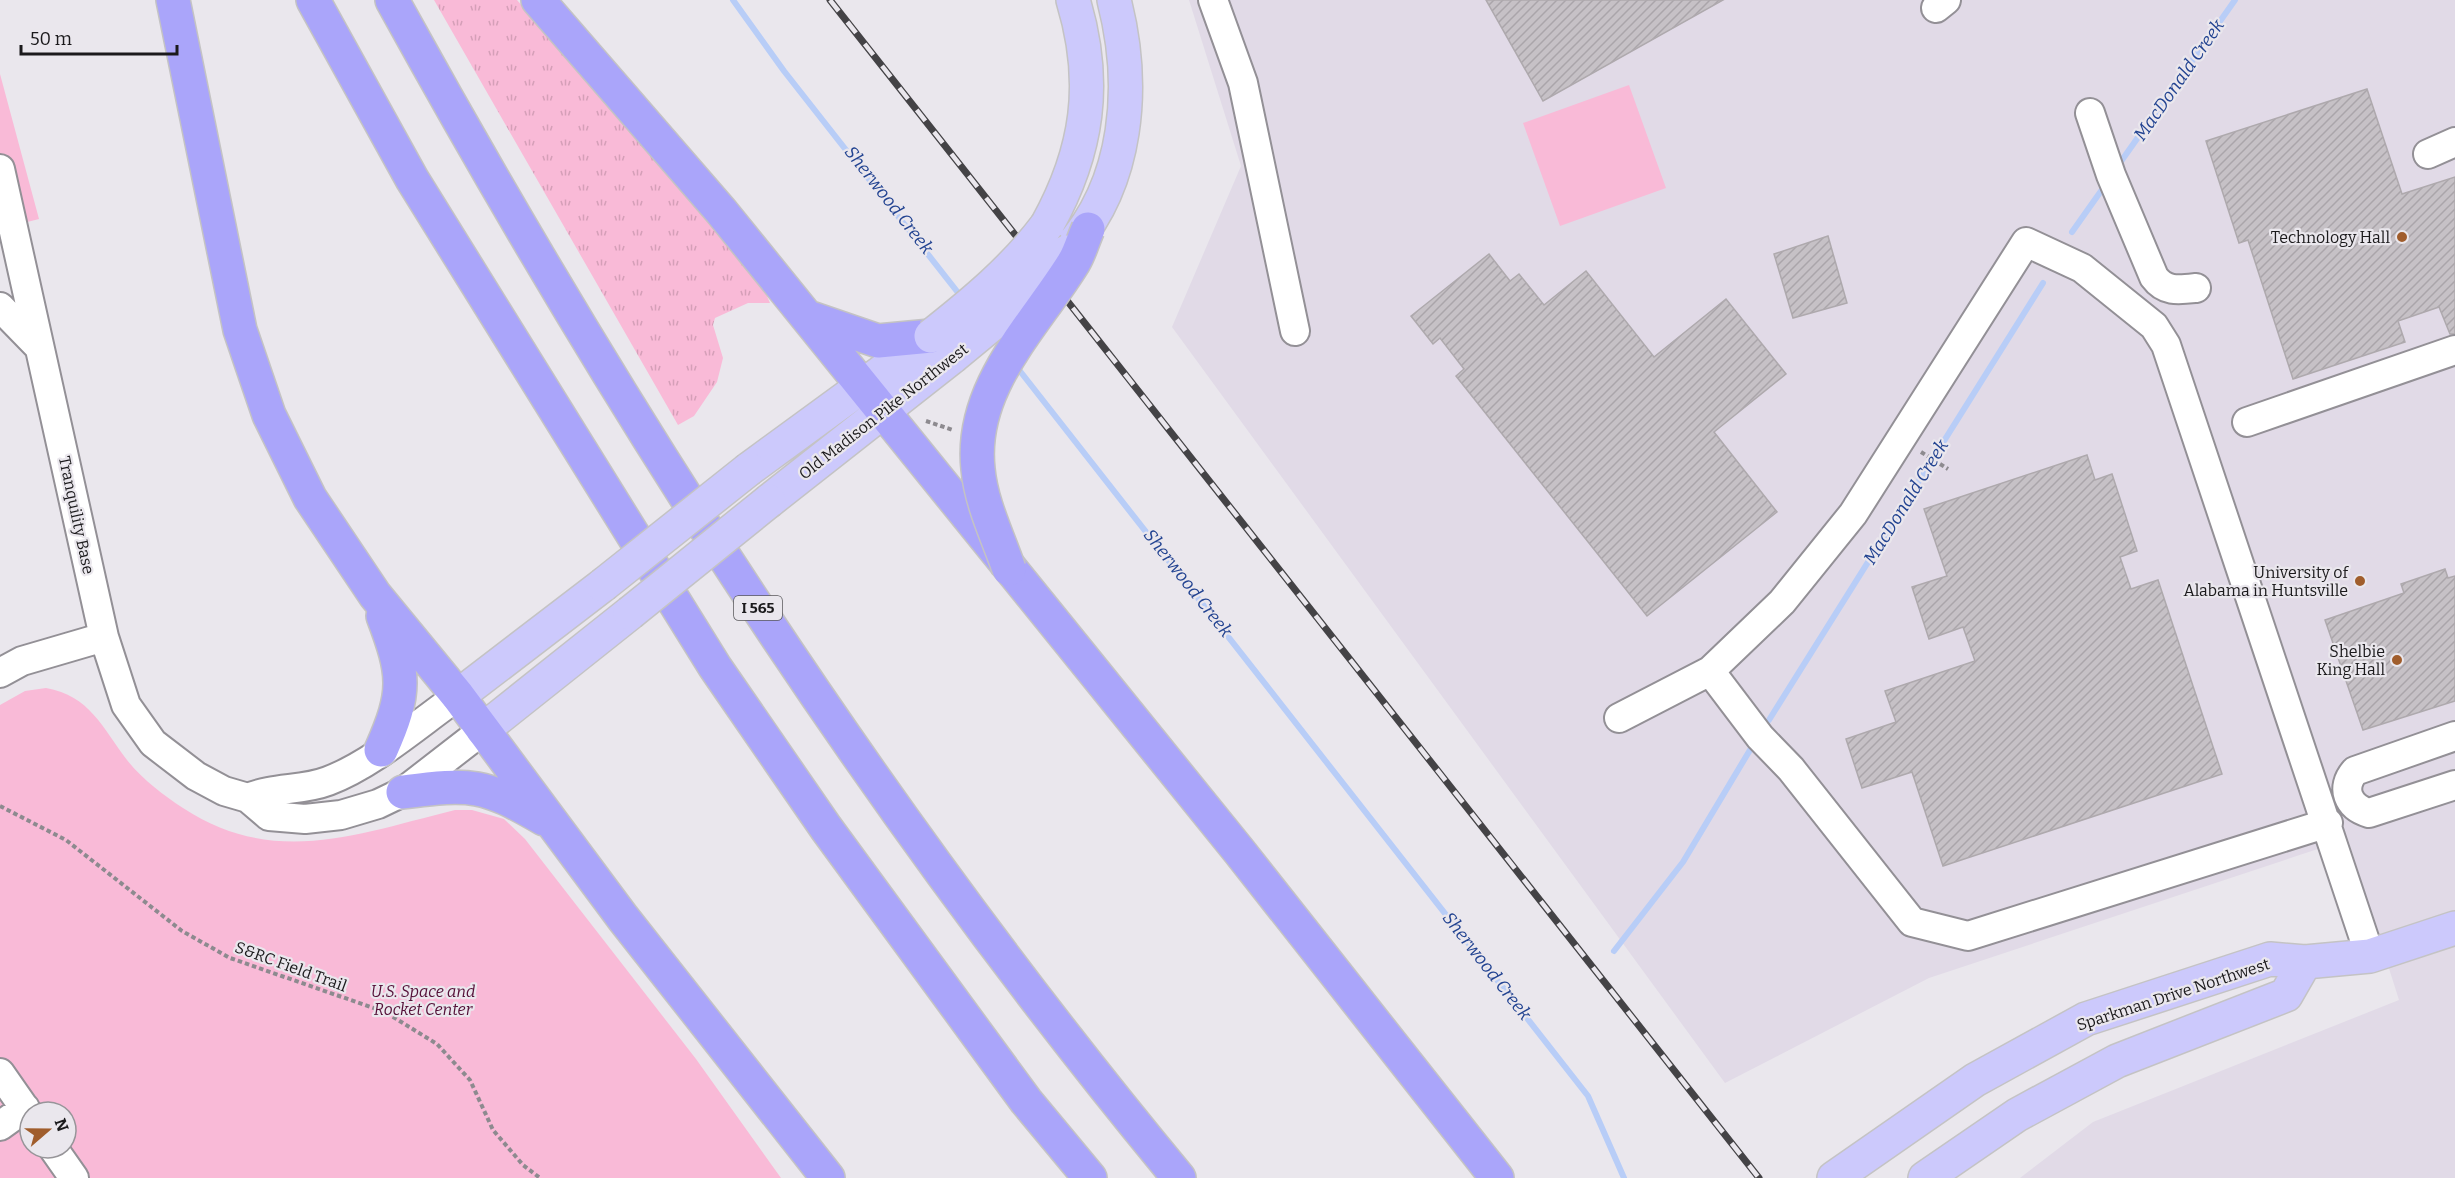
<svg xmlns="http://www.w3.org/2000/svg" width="2455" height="1178" font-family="Bitter,serif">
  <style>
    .built { fill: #e1dae7 }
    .grass { fill: url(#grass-tufts) }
    .green { fill: #f9bad7; fill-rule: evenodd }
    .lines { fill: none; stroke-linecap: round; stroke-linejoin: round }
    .stream { stroke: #b8cdf7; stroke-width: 6 }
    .building { fill: url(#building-hatch); stroke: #aea9ad; stroke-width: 1.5 }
    .minor-casing { stroke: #939096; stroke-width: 32 }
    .major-casing { stroke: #c4c3c4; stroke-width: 36 }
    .highway-casing { stroke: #c4c3c4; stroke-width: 36 }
    .path { stroke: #8d8a8f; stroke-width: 4; stroke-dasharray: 4.5 3; stroke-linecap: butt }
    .minor { stroke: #fff; stroke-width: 28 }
    .major { stroke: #ccc9fc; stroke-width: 33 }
    .highway { stroke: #aaa5fa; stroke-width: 33 }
    .rail-casing { stroke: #444346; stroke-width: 7 }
    .rail { stroke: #eae7ed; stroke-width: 4.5; stroke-dasharray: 14; stroke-linecap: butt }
    .major-bridge-casing { stroke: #c4c3c4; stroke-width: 36; stroke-linecap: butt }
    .highway-bridge-casing { stroke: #c4c3c4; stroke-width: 36; stroke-linecap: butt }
    .major-bridge { stroke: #ccc9fc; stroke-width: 33 }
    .highway-bridge { stroke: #aaa5fa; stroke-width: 33 }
    .poi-dot { fill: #a05d2c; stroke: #eae7ed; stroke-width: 2 }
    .labels { text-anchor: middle; stroke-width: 4.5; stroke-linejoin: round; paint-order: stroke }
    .shield { fill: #eae7ed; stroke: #59585b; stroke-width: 1.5 }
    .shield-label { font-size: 15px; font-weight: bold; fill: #1b1a1c }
    .poi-label { font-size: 16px; fill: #1b1a1c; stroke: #eae7ed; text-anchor: end }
    .street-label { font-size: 16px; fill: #1b1a1c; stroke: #eae7ed }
    .park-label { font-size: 16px; font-style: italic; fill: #540f37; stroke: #eae7ed }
    .water-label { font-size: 18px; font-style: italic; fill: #224391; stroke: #eae7ed }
  </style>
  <defs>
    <pattern id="grass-tufts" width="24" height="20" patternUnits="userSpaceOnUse" patternTransform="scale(1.5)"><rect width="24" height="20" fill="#f9bad7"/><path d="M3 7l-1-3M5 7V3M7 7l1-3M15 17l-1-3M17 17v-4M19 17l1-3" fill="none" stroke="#d59fb8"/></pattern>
    <pattern id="building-hatch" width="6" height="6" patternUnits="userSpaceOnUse" patternTransform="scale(1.5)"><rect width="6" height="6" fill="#c6c1c6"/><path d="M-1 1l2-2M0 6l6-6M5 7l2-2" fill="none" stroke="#aaa5aa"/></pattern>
  </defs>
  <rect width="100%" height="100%" fill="#eae7ed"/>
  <!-- built -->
  <path class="built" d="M1189,0H2455V1178H2020L2093,1122L2399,1000L2348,839L1929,978L1725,1083L1172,327L1241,166Z"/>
  <!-- grass -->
  <path class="grass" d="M434,0H517L696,206L766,294L770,303H748L715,318L713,325L723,358L717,382L694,416L678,425Z"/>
  <!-- green -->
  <path class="green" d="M0,74L39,219L0,229Z
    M1629,85L1666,188L1560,226L1523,123Z
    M46,688C90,696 102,727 127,760C142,779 163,795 183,808C275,868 357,834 455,810H472L504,819L525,839L696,1059L781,1178H0V705L25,691ZM30,1112H66V1148H30Z"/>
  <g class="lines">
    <!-- stream -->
    <path class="stream" d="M733,0L784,71L963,299
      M2122,160L2235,0
      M2072,232L2101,191
      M1016,366L1588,1096L1624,1178
      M1769,720L2043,283
      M1614,951L1683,862L1750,750"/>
  </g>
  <!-- building -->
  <path class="building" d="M1486,0H1723L1543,101Z
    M2367,89L2402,194L2455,177V334H2450L2439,307L2398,321L2405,342L2293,379L2248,240L2239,243L2206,141Z
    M1828,236L1847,303L1793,318L1774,254Z
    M1489,254L1510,281L1519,274L1544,305L1586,271L1654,357L1726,299L1786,374L1714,432L1777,512L1647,616L1456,376L1464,369L1440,338L1433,344L1411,316Z
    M2087,455L2095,480L2112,474L2137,551L2120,557L2131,589L2158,580L2222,774L1943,866L1912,772L1862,788L1846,739L1896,722L1885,691L1975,661L1963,627L1929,639L1912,587L1947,576L1924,509Z
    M2445,569L2448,578L2455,576V701L2363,730L2325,620L2404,593L2401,584Z"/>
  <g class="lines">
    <defs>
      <path id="minor" d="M1213,0L1243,83L1295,331
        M1936,8L1946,0
        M2090,113L2111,175L2154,277C2165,292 2178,290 2196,288
        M2428,154L2455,142
        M0,169L104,637L126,705L153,743L196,776L224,791L248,798L269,816L305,819L341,815L378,804L403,792L483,730
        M0,307L38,346
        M2247,422L2455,350
        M1710,671L1760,737L1791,769L1912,922L1968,936L2328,823
        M0,673L22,661L104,637
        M1619,718L1710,671L1782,602L1853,514L2026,242L2082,268L2154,326L2166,345L2370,956
        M2455,736L2355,771C2340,788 2348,807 2369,813L2455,785
        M248,798C274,787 302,791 328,781C373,764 418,724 458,696
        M0,1073L30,1116
        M0,1126L25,1108
        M53,1148L74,1178"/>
      <path id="major" d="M1047,225C1088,151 1098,82 1073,0
        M1068,250C1129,183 1136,85 1114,0
        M749,469L931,336
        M769,501L952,357
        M458,696L603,585
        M483,730L630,613
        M1834,1178L1975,1080L2086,1019L2270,959L2305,962L2370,956L2455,928
        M1925,1178L2017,1115L2117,1061L2286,995L2305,962"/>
      <path id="highway" d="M173,0L240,330L269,415L310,498L375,595L458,696L623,918L828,1178
        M313,0L412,179L715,667L826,828L1026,1101L1090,1178
        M392,0C620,414 877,814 1179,1178
        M538,0L721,211L1239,851L1497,1178
        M808,317L878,341L931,336
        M381,750C407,692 405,674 383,616
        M403,792C472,783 484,784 544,819"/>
    </defs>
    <!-- minor casing -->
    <use href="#minor" class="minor-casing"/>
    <!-- major casing -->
    <use href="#major" class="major-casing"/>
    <!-- highway casing -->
    <use href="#highway" class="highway-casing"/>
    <!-- path -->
    <path class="path" d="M926,421L953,430
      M1921,452L1948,469
      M0,806L66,840L182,931L230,958L385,1012L437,1044L470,1080L493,1130L523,1165L540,1178"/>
    <!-- minor -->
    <use href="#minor" class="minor"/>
    <!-- major -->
    <use href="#major" class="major"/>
    <!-- highway -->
    <use href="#highway" class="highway"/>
    <defs>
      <path id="rail" d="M830,0L1759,1178"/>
    </defs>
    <!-- rail casing -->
    <use href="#rail" class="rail-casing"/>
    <!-- rail -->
    <use href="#rail" class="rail"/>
    <defs>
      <path id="major-bridge" d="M931,336C974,302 1014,269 1047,225
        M952,357L1032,291L1067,252
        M603,585L749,469
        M630,613L769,501"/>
      <path id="highway-bridge" d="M1009,569C998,537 981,503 978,469C969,387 1034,327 1074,262C1080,252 1083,240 1088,229"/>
    </defs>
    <!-- major-bridge casing -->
    <use href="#major-bridge" class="major-bridge-casing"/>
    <!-- highway-bridge casing -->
    <use href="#highway-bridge" class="highway-bridge-casing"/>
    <!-- major-bridge -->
    <use href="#major-bridge" class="major-bridge"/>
    <!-- highway-bridge -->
    <use href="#highway-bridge" class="highway-bridge"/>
  </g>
  <!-- markers -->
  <g class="poi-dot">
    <circle cx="2402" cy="237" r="6"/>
    <circle cx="2360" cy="581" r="6"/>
    <circle cx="2397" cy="660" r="6"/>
  </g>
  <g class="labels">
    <!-- shield labels -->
    <rect class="shield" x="734" y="596" width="48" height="24" rx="4.5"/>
    <g class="shield-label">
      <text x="758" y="613">I 565</text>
    </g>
    <!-- poi labels -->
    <g class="poi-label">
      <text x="2390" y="243">Technology Hall</text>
      <text x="2348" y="578">University of<tspan x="2348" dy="18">Alabama in Huntsville</tspan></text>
      <text x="2385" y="657">Shelbie<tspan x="2385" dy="18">King Hall</tspan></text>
    </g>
    <!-- street labels -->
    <g class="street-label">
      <text transform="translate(883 411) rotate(-38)" y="6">Old Madison Pike Northwest</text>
      <text transform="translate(77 515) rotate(78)" y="6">Tranquility Base</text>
      <text transform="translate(291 966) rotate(20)" y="6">S&amp;RC Field Trail</text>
      <text transform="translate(2173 994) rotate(-18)" y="6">Sparkman Drive Northwest</text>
    </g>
    <!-- park labels -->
    <g class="park-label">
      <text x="423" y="997">U.S. Space and<tspan x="423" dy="18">Rocket Center</tspan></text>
    </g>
    <!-- water labels -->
    <g class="water-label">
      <text transform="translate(2179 80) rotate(-55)" y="6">MacDonald Creek</text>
      <text transform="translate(889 200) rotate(52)" y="6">Sherwood Creek</text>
      <text transform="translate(1906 502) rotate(-58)" y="6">MacDonald Creek</text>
      <text transform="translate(1188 583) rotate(52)" y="6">Sherwood Creek</text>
      <text transform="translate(1487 966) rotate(52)" y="6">Sherwood Creek</text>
    </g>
  </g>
  <!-- north arrow -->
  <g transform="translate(48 1130) rotate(70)"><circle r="28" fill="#eae7ed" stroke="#979599" stroke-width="1.5"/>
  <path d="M0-4.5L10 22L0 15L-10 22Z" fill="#a05d2c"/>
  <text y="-9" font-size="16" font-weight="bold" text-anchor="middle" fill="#1b1a1c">N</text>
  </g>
  <!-- scale -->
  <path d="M21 45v9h156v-9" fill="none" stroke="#1b1a1c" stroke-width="3"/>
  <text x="30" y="45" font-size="18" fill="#1b1a1c" stroke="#eae7ed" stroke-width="4.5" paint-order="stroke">50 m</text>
</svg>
